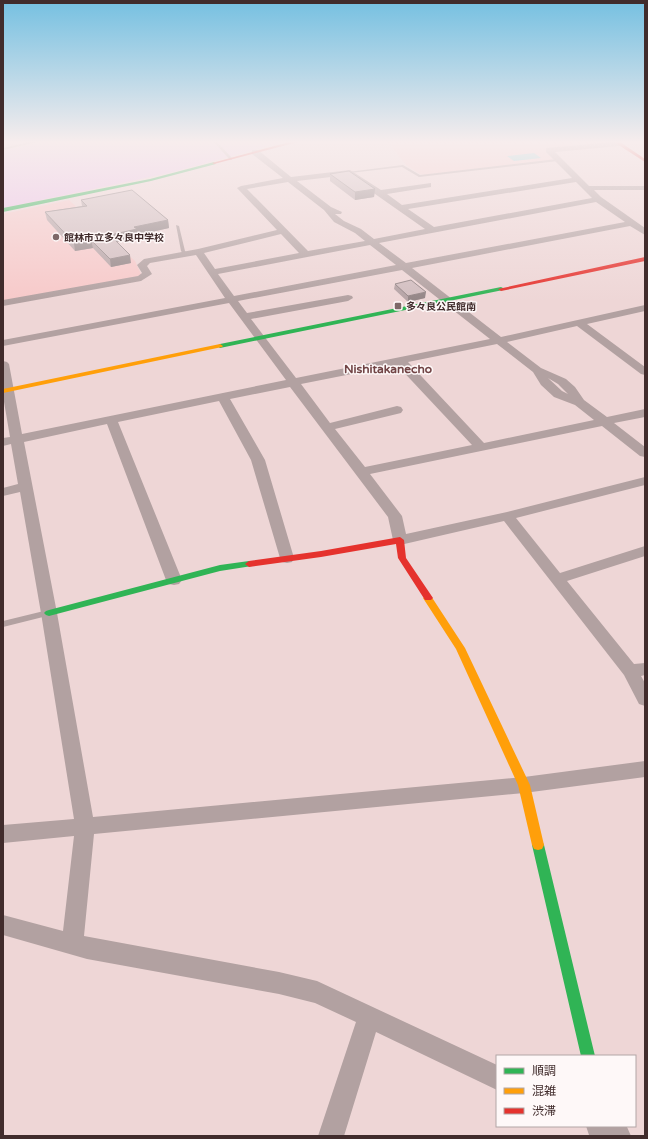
<svg xmlns="http://www.w3.org/2000/svg" width="648" height="1139" font-family="'Varela Round','Noto Sans JP',sans-serif">
  <style>
    .built { fill: #f7c9c9 }
    .green { fill: #ecc3ea }
    .water { fill: #68d2d7 }
    .lines { fill: none; stroke-linecap: round; stroke-linejoin: round }
    .lane { fill: #b2a1a1; fill-rule: evenodd }
    .street { fill: #b2a1a1; fill-rule: evenodd }
    .fast { fill: #30b455; fill-rule: evenodd }
    .slow { fill: #ff9f0a; fill-rule: evenodd }
    .jam { fill: #e5322d; fill-rule: evenodd }
    .wall { fill: #b5a3a5 }
    .shaded-wall { fill: #938586 }
    .building { fill: #d2bec0; stroke: #938586 }
    .poi-dot { fill: #7e6868; stroke: #fef8f8; stroke-width: 1.5 }
    .labels { text-anchor: middle; stroke-width: 3; stroke-linejoin: round; paint-order: stroke }
    .far-poi-label { font-size: 10px; font-weight: bold; fill: #412c2c; stroke: #fef8f8; text-anchor: start }
    .far-quarter-label { font-size: 12px; font-weight: bold; fill: #714445; stroke: #fef8f8 }
  </style>
  <rect width="100%" height="100%" fill="#eed6d6"/>
  <!-- built -->
  <path class="built" d="M388,142L608,143L545,149L554,158L552,160L424,175L420,174L406,165Z
    M69,200L135,261L141,274L139,277L3,301V214Z"/>
  <!-- green -->
  <path class="green" d="M46,142H284L169,173L3,208V150Z"/>
  <!-- water -->
  <path class="water" d="M534,153L541,158L514,161L507,156Z"/>
  <g class="lines">
    <!-- lane -->
    <path class="lane" d="M29,142H37L3,150V148Z
      M217,142L232,158V160H230L214,142Z
      M557,159L558,161L419,177L402,167L350,173L348,172L403,165L420,175Z
      M176,225L179,226L185,251L188,254V255H184L181,251Z
      M48,610L51,611L52,613L51,615L3,627V621Z"/>
    <!-- street -->
    <path class="street" d="M612,142H621L623,144L619,146L555,152L589,186H645V190H594L601,197L645,228V235L630,226L412,268L501,337L645,305V311L587,324L645,367V375L641,374L577,326L507,342L541,368L566,379L575,387L584,400L607,417L645,409V417L614,423L645,447V457L640,456L602,426L370,474L402,516L406,534L507,512L645,477V485L516,518L560,573L645,546V556L567,581L634,664L645,663V675L641,676L645,683V706L639,704L624,675L504,521L400,545L395,543L393,540L388,517L290,387L230,399L265,460L294,558L292,562L287,563L282,562L280,558L251,460L219,401L118,422L182,580L179,584L174,585L169,584L166,580L107,424L24,442L57,613L93,817L524,777L645,761V777L524,793L94,834L84,936L279,972L317,981L497,1065V1090L376,1032L344,1136H318L356,1022L315,1003L279,994L87,959L3,935V915L63,931L74,836L3,843V825L74,819L41,613L20,492L3,496V488L18,484L11,444L3,446V438L10,437L3,396V361L7,362L9,364L22,434L286,380L229,303L3,346V340L225,298L196,255L150,263L147,266L152,274L141,281L3,306V300L138,276L142,273L137,265L144,259L198,249L277,230L237,188L241,186L283,178L252,154V150H258L291,177L350,170L381,190L431,183V187L387,194L402,205L572,178L546,152V148ZM348,175L425,229L374,239L361,229L344,221L335,214H341L342,212L331,207L297,181ZM288,182L324,210L334,222L355,233L365,241L308,251L247,189ZM576,182L592,198L434,227L408,209ZM596,202L625,222L406,263L379,243ZM281,234L299,253L215,269L204,253ZM370,245L396,265L234,296L218,274ZM402,270L490,339L296,378L251,319L348,301L353,298L352,296L348,295L247,313L238,301ZM497,344L533,372L541,385L554,397L575,405L594,420L484,443L408,362ZM397,365L472,445L365,467L335,429L401,413L403,410L401,407L397,406L330,423L301,384ZM548,378L558,384L568,394L562,391Z
      M586,1126H625L627,1127L631,1136H591L589,1135Z"/>
    <!-- fast -->
    <path class="fast" d="M214,162L216,164L151,181L3,212V208L150,179Z
      M501,287L503,288V290L220,348L217,346L220,344Z
      M249,561L252,562L253,564L252,566L220,571L49,616L46,615L44,613L46,611L49,610L220,565Z
      M538,840L542,841L544,845L595,1056H581L532,845L534,841Z"/>
    <!-- slow -->
    <path class="slow" d="M220,344L223,346L222,347L3,393V389Z
      M428,595L431,596L465,648L530,785L544,845L542,849L538,850L534,849L532,845L518,785L456,649L423,598Z"/>
    <!-- jam -->
    <path class="jam" d="M289,142H298L214,164L212,163Z
      M614,142H620L645,159V162Z
      M645,257V261L501,291L498,289Z
      M400,537L404,540L406,558L433,598L431,600H425L398,558L396,544L321,557L249,567L245,564L249,561L321,551Z"/>
  </g>
  <!-- wall -->
  <path class="wall" d="M330,174L375,189L374,197L355,200L330,181Z
    M81,200L168,220L169,228L138,235V237L117,242L131,263L111,267L93,248L75,251L47,220L45,212L82,206Z
    M395,284L425,298L408,302L394,289Z"/>
  <!-- shaded-wall -->
  <path class="shaded-wall" d="M375,189L374,197L355,200V192Z
    M168,220L169,228L138,235V237L112,243L110,235L134,227Z
    M91,240L93,248L75,251L74,243Z
    M130,255L131,263L111,267L110,259Z
    M426,292L425,298L408,302V296Z"/>
  <!-- building -->
  <path class="building" d="M349,171L375,189L355,192L330,174Z
    M132,190L168,220L134,227L137,229L110,235L130,255L110,259L91,240L74,243L45,212L87,206L81,200Z
    M411,280L426,292L408,296L395,284Z"/>
  <!-- sky -->
  <linearGradient id="sky" x2="0" y2="1"><stop stop-color="#75c0e1"/><stop offset="0.47" stop-color="#f7eded"/><stop offset="1" stop-color="#f7eded" stop-opacity="0"/></linearGradient>
  <rect width="648" height="302" fill="url(#sky)"/>
  <!-- markers -->
  <g class="poi-dot">
    <circle cx="56" cy="237" r="4"/>
    <rect x="394" y="302" width="8" height="8" rx="2"/>
  </g>
  <g class="labels">
    <!-- far-poi labels -->
    <g class="far-poi-label">
      <text x="64" y="241">館林市立多々良中学校</text>
      <text x="406" y="310">多々良公民館南</text>
    </g>
    <!-- far-quarter labels -->
    <g class="far-quarter-label">
      <text x="388" y="373">Nishitakanecho</text>
    </g>
  </g>
  <!-- border -->
  <rect width="648" height="1139" fill="none" stroke="#412c2c" stroke-width="8"/>
  <!-- legend -->
  <rect x="496" y="1055" width="140" height="72" fill="#fef8f8" stroke="#b2a6a6"/>
  <rect x="504" y="1068" width="20" height="6" fill="#30b455" stroke="#b2a6a6"/>
  <text x="532" y="1075" font-size="12" fill="#412c2c">順調</text>
  <rect x="504" y="1088" width="20" height="6" fill="#ff9f0a" stroke="#b2a6a6"/>
  <text x="532" y="1095" font-size="12" fill="#412c2c">混雑</text>
  <rect x="504" y="1108" width="20" height="6" fill="#e5322d" stroke="#b2a6a6"/>
  <text x="532" y="1115" font-size="12" fill="#412c2c">渋滞</text>
</svg>
